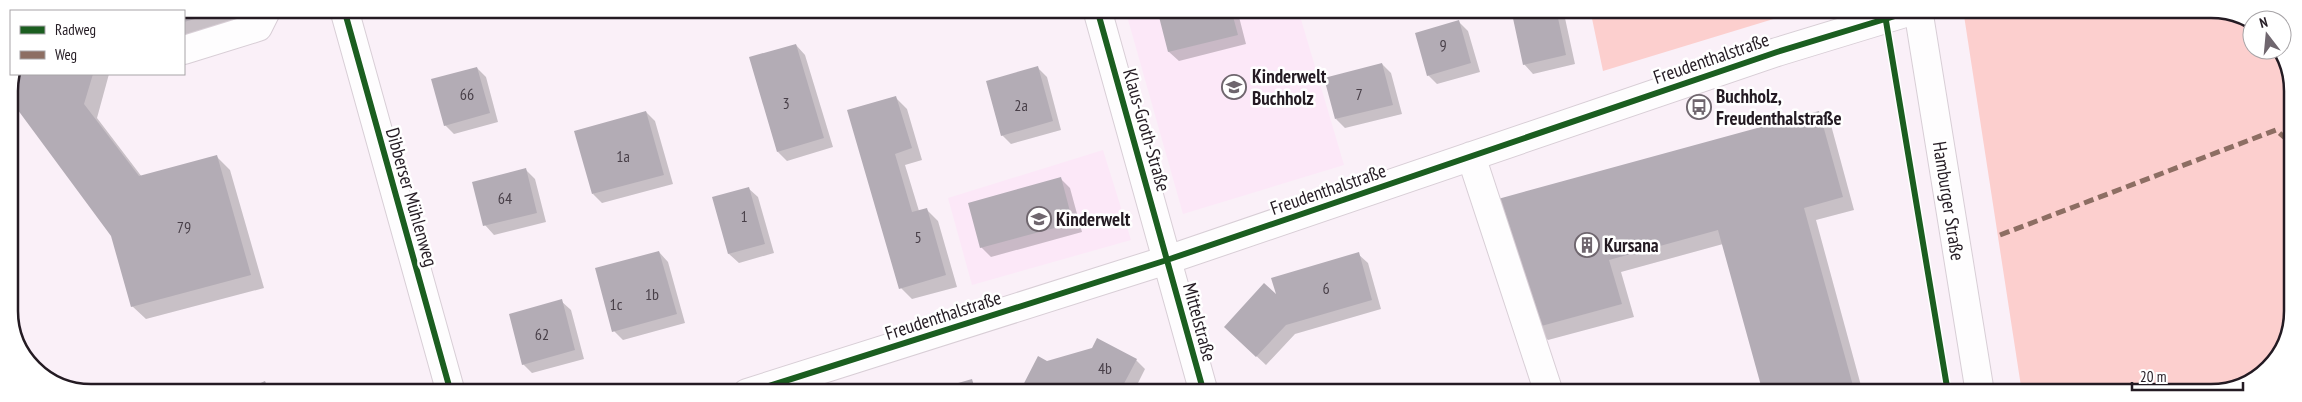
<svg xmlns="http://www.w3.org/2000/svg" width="2302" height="402" font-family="'PT Sans Narrow',sans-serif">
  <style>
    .built { fill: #fce8f8 }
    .green { fill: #fccfce }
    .shadow { fill: #0003 }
    .building { fill: #b3acb5 }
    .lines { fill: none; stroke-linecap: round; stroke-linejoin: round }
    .minor-casing { stroke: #d8ced6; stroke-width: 30 }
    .major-casing { stroke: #d8ced6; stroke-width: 30 }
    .minor { stroke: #fefdfe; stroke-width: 28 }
    .major { stroke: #fefdfe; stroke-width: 28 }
    .quiet { stroke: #8d6e63; stroke-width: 5; stroke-dasharray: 10 5; stroke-linecap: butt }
    .cycleway-casing { stroke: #fff; stroke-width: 9 }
    .cycleway { stroke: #1b5e20; stroke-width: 6 }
    .labels { text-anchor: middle; stroke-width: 5; stroke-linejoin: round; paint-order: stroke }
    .number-label { font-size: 16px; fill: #483f48 }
    .street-label { font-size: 19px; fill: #241b23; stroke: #fff }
    .poi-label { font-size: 19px; font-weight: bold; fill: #241b23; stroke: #fff; text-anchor: start }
    .rim { fill: none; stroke: #241b23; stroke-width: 2.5 }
  </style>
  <rect width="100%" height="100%" fill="#faf0f8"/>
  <!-- built -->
  <path class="built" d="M1125,9H1298L1344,165L1183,214Z
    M1103,150L1131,240L972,285L948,198Z"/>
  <!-- green -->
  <path class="green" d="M1590,9H1806L1603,71Z
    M1963,9H2222L2252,23V50H2277L2292,75L2293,322L2265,373L2211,393H2022Z"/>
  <!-- shadow -->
  <path class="shadow" d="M91,9H270L184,39V11H85Z
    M1159,9H1237L1246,44L1179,61L1169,52Z
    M1512,9H1563L1575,64L1533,74L1524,64Z
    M1459,22L1468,31L1480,72L1437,84L1428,75Z
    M796,45L805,55L833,147L787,161L778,152Z
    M1382,64L1391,73L1402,114L1345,128L1336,119Z
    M477,68L486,77L498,122L454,134L445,125Z
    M1038,68L1047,77L1061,130L1011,144L1002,135Z
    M12,74H109L97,118L142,177L217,157L230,170L264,288L146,319L132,306L112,235L10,98L9,99Z
    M895,97L907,109L922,160L905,165L919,211L926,209L938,221L957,287L912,299L901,288L848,111Z
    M646,112L655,121L673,184L602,203L593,194Z
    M1818,112L1831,125L1854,210L1816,220L1863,393H1764L1723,244L1621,272L1634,317L1548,340L1535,328L1500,200Z
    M526,170L535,179L546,222L494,235L485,225Z
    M1061,179L1070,188L1082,232L991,257L981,247Z
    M748,188L758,197L774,253L739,263L729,254Z
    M659,252L668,262L685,323L623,340L614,331Z
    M1358,254L1368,263L1381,309L1295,334L1266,365L1235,336L1279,298Z
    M561,301L571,310L584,359L532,373L523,364Z
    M1136,360L1145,369L1133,393H1020L1047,362Z
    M971,380L981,393H930Z
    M265,383L275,393H241Z"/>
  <!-- building -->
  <path class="building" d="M91,9H231L184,22V11H85Z
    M1157,9H1231L1238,35L1168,52Z
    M1511,9H1556L1566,55L1523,65Z
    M1459,20L1471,63L1427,76L1415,33Z
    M796,44L824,138L777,152L749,57Z
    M1382,63L1393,105L1335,119L1324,78Z
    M1038,66L1053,121L1001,136L986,81Z
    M477,67L490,113L444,126L431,79Z
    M12,74H93L84,104L139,176L217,155L251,275L131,307L111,236L9,98Z
    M896,96L912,148L895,154L912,212L927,208L946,275L899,289L847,110Z
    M646,111L664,175L592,194L574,131Z
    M1819,111L1843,197L1804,208L1855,393H1763L1718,230L1609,260L1622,304L1534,328L1498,199Z
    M526,168L537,213L483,226L472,182Z
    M1061,177L1073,223L980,248L968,203Z
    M749,187L765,244L728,254L712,197Z
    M659,251L677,314L612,332L595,268Z
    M1359,252L1372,300L1286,325L1256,357L1224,327L1264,283L1276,294L1271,278Z
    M562,299L575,350L522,365L509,314Z
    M1097,338L1137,359L1119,393H1019L1038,356L1047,361L1092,348Z
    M972,379L976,393H927V392Z
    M265,381L270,393H238Z"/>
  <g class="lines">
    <defs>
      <path id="minor" d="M344,9L451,393
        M1097,9L1204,393
        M184,50L258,27L267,9
        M1471,156L1549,393
        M747,393L1167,260L1777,52L1918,9"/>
      <path id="major" d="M1918,9L1980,393"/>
    </defs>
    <!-- minor casing -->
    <use href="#minor" class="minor-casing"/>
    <!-- major casing -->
    <use href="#major" class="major-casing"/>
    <!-- minor -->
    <use href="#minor" class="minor"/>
    <!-- major -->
    <use href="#major" class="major"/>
    <!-- quiet -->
    <path class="quiet" d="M2000,235L2276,130L2292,144"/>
    <defs>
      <path id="cycleway" d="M344,9L451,393
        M1097,9L1204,393
        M1884,9L1948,393
        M747,393L1167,260L1777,52L1918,9"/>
    </defs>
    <!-- cycleway casing -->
    <use href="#cycleway" class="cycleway-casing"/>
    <!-- cycleway -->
    <use href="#cycleway" class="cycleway"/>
  </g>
  <!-- icons -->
  <defs>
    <symbol id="school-ring" viewBox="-11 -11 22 22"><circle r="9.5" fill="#fff" stroke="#6f666e" stroke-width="1.5"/><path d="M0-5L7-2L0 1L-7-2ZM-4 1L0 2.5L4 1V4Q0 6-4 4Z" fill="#6f666e"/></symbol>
    <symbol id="bus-ring" viewBox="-11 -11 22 22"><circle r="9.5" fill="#fff" stroke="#6f666e" stroke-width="1.5"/><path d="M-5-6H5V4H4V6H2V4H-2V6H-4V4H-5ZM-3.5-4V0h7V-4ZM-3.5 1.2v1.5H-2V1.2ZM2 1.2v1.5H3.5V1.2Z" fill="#6f666e"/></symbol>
    <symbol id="building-ring" viewBox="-11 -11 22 22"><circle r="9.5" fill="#fff" stroke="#6f666e" stroke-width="1.5"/><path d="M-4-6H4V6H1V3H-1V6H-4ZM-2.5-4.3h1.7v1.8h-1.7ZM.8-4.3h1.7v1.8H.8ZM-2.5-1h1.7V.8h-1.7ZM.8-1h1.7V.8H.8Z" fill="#6f666e"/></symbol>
  </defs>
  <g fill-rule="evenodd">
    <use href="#school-ring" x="1220" y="73" width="28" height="28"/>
    <use href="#bus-ring" x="1685" y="93" width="28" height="28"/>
    <use href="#school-ring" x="1025" y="205" width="28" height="28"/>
    <use href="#building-ring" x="1573" y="231" width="28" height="28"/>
  </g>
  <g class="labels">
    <!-- number labels -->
    <g class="number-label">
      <text x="1443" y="51">9</text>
      <text x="467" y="100">66</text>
      <text x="1359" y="100">7</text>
      <text x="786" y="109">3</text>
      <text x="1021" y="111">2a</text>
      <text x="623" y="162">1a</text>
      <text x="505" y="204">64</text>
      <text x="744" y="222">1</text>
      <text x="184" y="233">79</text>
      <text x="918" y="243">5</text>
      <text x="1326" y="294">6</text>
      <text x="652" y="300">1b</text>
      <text x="616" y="310">1c</text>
      <text x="542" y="340">62</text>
      <text x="1105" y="374">4b</text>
    </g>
    <!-- street labels -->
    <g class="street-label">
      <text transform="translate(1711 58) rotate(-19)" y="7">Freudenthalstraße</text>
      <text transform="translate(1147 130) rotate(74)" y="7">Klaus-Groth-Straße</text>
      <text transform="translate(1328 189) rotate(-19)" y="7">Freudenthalstraße</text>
      <text transform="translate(412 197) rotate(74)" y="7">Dibberser Mühlenweg</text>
      <text transform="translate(1949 201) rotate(81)" y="7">Hamburger Straße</text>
      <text transform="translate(943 315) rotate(-18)" y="7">Freudenthalstraße</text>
      <text transform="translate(1200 322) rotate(75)" y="7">Mittelstraße</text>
    </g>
    <!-- poi labels -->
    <g class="poi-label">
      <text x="1252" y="83">Kinderwelt<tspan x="1252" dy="22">Buchholz</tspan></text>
      <text x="1716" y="103">Buchholz,<tspan x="1716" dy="22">Freudenthalstraße</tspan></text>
      <text x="1056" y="226">Kinderwelt</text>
      <text x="1604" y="252">Kursana</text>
    </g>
  </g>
  <!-- crop -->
  <path d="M0 0H2302V402H0ZM91 18H2211A73 73 0 0 1 2284 91V311A73 73 0 0 1 2211 384H91A73 73 0 0 1 18 311V91A73 73 0 0 1 91 18Z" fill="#fff" fill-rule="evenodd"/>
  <path class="rim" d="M91 18H2211A73 73 0 0 1 2284 91V311A73 73 0 0 1 2211 384H91A73 73 0 0 1 18 311V91A73 73 0 0 1 91 18Z"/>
  <!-- legend -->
  <rect x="10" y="10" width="175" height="65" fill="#ffffff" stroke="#a7a4a7"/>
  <rect x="20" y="26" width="25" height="8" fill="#1b5e20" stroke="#a7a4a7"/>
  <text x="55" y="35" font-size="15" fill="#241b23">Radweg</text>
  <rect x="20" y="51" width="25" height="8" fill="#8d6e63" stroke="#a7a4a7"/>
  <text x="55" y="60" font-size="15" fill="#241b23">Weg</text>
  <!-- north arrow -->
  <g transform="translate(2267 35) rotate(344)"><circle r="24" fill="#ffffff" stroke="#a7a4a7"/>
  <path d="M0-4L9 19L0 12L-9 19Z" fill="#6f666e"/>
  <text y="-8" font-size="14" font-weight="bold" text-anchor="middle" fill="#241b23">N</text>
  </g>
  <!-- scale -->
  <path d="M2132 382v8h111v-8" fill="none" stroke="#241b23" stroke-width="2.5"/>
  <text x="2140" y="382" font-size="15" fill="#241b23" stroke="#ffffff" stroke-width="4" paint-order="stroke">20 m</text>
</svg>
